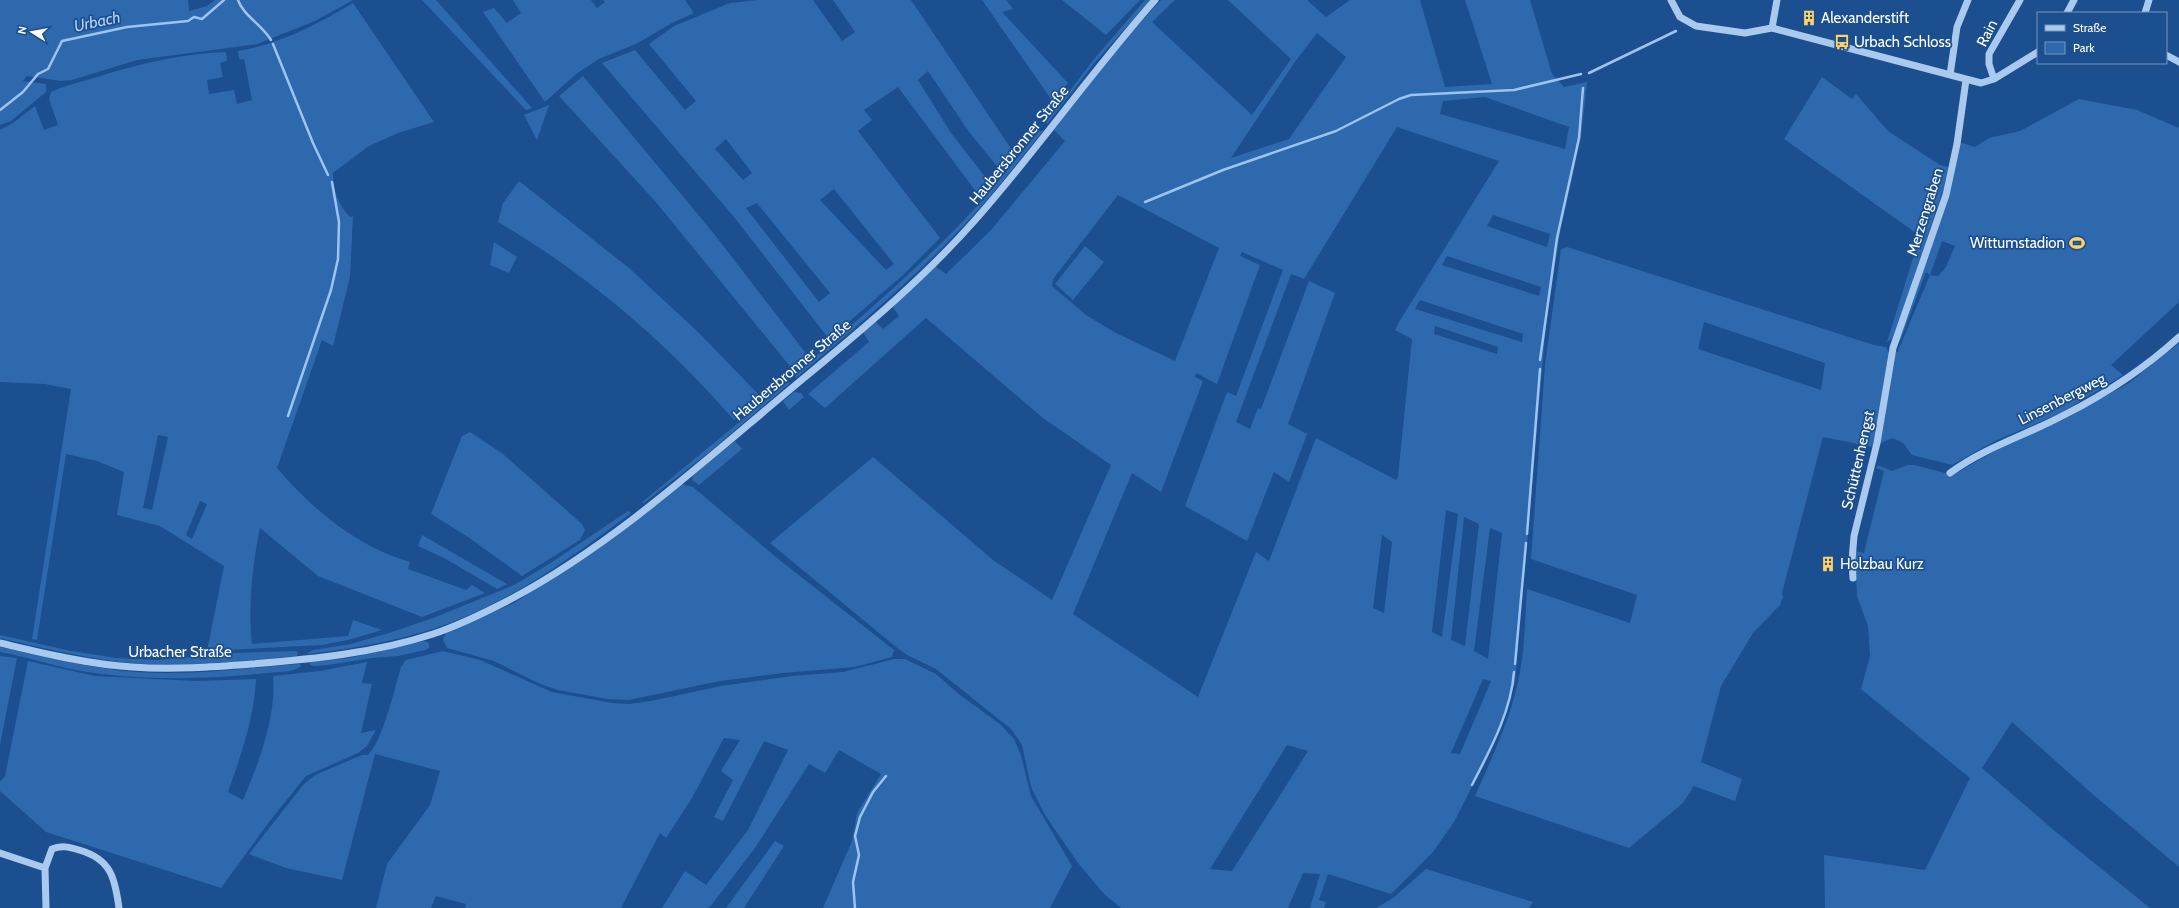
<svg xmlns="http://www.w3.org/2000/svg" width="2179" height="908" font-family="Cabin,sans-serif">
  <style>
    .green { fill: #2e69ad; fill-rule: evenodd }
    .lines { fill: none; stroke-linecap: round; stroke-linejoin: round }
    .stream { stroke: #9cc4f0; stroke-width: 2.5 }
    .minor { stroke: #a9c9ee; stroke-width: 7 }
    .labels { text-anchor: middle; stroke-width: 3.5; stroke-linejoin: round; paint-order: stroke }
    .poi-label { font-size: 15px; fill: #fff; stroke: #1b4f8f; text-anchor: start }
    .street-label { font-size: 15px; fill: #fff; stroke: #1b4f8f }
    .water-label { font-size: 16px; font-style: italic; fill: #b5d3f5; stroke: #1b4f8f }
  </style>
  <rect width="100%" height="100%" fill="#1b4f8f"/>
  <!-- green -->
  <path class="green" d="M0,0H188L189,11L207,6L215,0H353L315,21L257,44L137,60L72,80L61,81L27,76L23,81L46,84V92L11,121L0,125Z
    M422,0H436L532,108L526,110Z
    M513,0H591L597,8L605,2L603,0H685L694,13L672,23L638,43L599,59L576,74L545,102L483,12L494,8L507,23L521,13Z
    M758,0H813L842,41L855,32L833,0H911L1014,153L1001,171L969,132L928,71L918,80L951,133L990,183L980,197L898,87L864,110L872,120L858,131L940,238L903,275L829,339L734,217L602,63L635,50L685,110L696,101L649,44L674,26L730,3ZM726,139L752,173L743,180L715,149ZM834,189L894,264L886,270L820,200ZM757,203L830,293L819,302L746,208Z
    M982,0H1006L1013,9L1002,12L1068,83L1053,102Z
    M1062,0H1140L1106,35Z
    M1145,0H1151L1096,61L1047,124V121L1094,59Z
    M1161,0H1175L1152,22L1252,115L1291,59L1228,0H1307L1326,17L1350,0H1420L1445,87L1492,84L1465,0H1530L1552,74L1564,87L1587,82L1581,137L1560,233L1546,324L1515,683L1493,745L1454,822L1433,852L1391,894L1328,874L1319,900L1326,902L1324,908H1310L1320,874L1303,873L1288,908H1121L1104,894L1078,863L1045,815L1031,787L1022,745L1012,730L936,669L907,655L896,647L770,543L873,457L993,560L1052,600L1111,465L1043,418L926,318L825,408L808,394L869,342L863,332L875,321L883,329L899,316L892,306L935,266L946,274L991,230L1065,141L1054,130L1125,39ZM1317,33L1346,57L1289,139L1231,158L1294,63ZM1485,97L1569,127L1565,149L1440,114L1443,101ZM1397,127L1499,161L1399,322L1395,330L1412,339L1398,476L1396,480L1316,438L1269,561L1256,552L1198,697L1073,614L1132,473L1161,492L1203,381L1195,377L1196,373L1217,384L1260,265L1240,256L1242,252L1283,270L1236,396L1227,392L1185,506L1247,541L1274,472L1289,482L1307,434L1288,424L1335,293L1309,281L1261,409L1258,408L1250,429L1236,422L1291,274L1304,279ZM1118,195L1219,248L1175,361L1116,333L1086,315L1052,286L1053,279ZM1493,215L1550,234L1547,247L1487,226ZM1447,256L1541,287L1539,296L1442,265ZM1420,300L1523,334L1522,342L1415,309ZM1435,326L1498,347L1497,354L1434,334ZM1446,510L1458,514L1442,637L1432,632ZM1464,517L1479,524L1465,646L1451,640ZM1490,528L1502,533L1488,659L1474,651ZM1382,535L1392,542L1384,613L1373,608ZM1483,679L1491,681L1460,754L1451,753ZM1287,745L1308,751L1232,871L1210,869Z
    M353,3L434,122L398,133L369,146L333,173C333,189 338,205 350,217L353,216L350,277L333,346L322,340L277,468C312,509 357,547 410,562L408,569L466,590L472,585L485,593L422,617L318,576L260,528C252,566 248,606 252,644L348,636L353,620L382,630L348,640L322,645L207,651L224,566L160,526L117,515L124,472L97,461L66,454L37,640L32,639L71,389L45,384L0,382V130L13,123L35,106L44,130L58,125L49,99L51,92C66,85 81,82 97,77C140,63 182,54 226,52L227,61L220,63L223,77L207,80L209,94L234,90L237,104L252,100L244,59H239L238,51C280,44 318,24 353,3ZM158,435L168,437L152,510L143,508ZM200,501L207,504L192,539L186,535Z
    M583,76L715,235L808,356L793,370L655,201L559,96Z
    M1822,77L1852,99L1856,94L1888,131L1940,165L1948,167L1943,190L1898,324L1892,339L1887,342L1920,236L1784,139Z
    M2079,99L2137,110L2179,128V302L2111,365L2123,375L2061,413L1995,441L1952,465L1912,455L1903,443L1897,440L1892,438L1873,447L1823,437L1782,593L1783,597L1780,605L1753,633L1721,686L1701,762L1742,779L1735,801L1694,786L1683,803L1629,848L1475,796C1493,755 1512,716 1520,672C1525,645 1525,616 1527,589L1630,623L1637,595L1531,559L1545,365L1561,249L1567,247L1874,345L1886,347L1889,353L1894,354L1898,351L1930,275L1926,272L1901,339L1897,344L1959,142L1975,147L1989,138L2020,131ZM1942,241L1955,246L1946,267L1938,276L1930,275ZM1704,322L1825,363L1821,390L1698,349Z
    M549,105L537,140L524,115Z
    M1039,131H1043C1018,162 994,193 967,222C914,279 855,328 796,378L795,374C853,324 911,275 964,220C991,192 1015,161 1039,131Z
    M519,181L629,268L698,332L762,398L734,420C667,343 586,273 498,222L503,203Z
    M494,242L517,257L509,273L490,265Z
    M1085,246L1104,262L1073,300L1055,284Z
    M2179,343V867L2089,791L2012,722L1982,768L2056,832L2150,908H1825L1824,855L1925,870L1970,778L1861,689L1870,656L1868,626L1857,596L1855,551L1864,553L1884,471L1876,468L1878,465L1892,471L1908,465H1914L1953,475L2019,437L2061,421L2129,383Z
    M788,382L790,383L712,450L644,503H641Z
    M794,392L801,393L804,397L789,410L783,401Z
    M470,432L503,454L582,524L585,530L580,540L522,576L468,537L431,514L462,436Z
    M735,441L742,449L699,485L692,480L693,476Z
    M682,484L693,487L777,558L894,650L892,657L855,667L783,673L720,681L629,700L607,699L558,690L540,684L494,661L447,648L443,640L446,633L514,603L550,580Z
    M628,511L631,513C571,558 505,606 433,629C392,642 350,649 308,654L307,653L313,650L351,644L389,633L433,618L514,585L549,564Z
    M422,535L507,584L497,589L446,559L418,546Z
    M0,635L71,651L117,658L158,660L231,653L296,651L298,653L297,656C253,660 210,665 166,665C109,664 55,651 0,638Z
    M424,641L429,643V648L425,650L398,656L372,658L328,665L314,666L310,665V662L349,658Z
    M0,647C45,657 89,668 135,672C190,676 245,668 300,664L301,666C292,673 276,672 266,673C207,680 129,681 71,669C47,664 24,656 0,652Z
    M443,651L480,660L552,692L612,703L630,704L656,700L721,686L792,676L843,672L894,659H905L936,674L960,695L1000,724L1014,739L1021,755L1031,796L1072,866L1050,908H823L852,841L857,813L881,774L839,750L825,773L809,764L755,848L709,908H662L685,871L706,885L748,830L788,750L764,741L723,821L714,817L733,780L721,771L740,740L724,738L692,798L666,838L660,833L621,908H465L466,904L436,896L431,908H376L387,864L430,805L440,771L375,754L342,880L286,868L249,854L303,785L315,775L362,755H368C382,743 395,687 401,667L406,660Z
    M0,656L17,658L0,745Z
    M28,661L95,676L196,681L256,679C254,719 241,755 228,792L243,800C258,765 277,715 273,676L320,671L367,662L362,683L372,684L361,733L376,730L367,746L358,753L306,776L269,822L221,888L46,832L0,791V782L5,776Z
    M775,841L784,846L744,908H726Z
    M1426,869L1533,902L1529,908H1376L1393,898Z"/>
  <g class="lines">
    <!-- stream -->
    <path class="stream" d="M238,0C243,15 262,25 271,40
      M273,44L313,143L328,175
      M1589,73L1676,31
      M0,110L23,92L38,74L48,69L62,41L127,27L188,21L194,17L202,19L224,0
      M1145,202L1223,170L1336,131L1399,99L1411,95L1514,90L1581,74
      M1540,360L1557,238L1579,138L1583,88
      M288,416L331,290L338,259L339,222L332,182
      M1527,534L1540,369
      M1515,664L1526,543
      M1472,785C1490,750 1511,712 1514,672
      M855,908L853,882L859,855L855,836L860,817L873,792L886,776"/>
    <!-- minor -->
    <path class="minor" d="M1671,0L1680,17L1696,26L1745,33L1772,28L1981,83L1994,79L2038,52
      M2067,13L2074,0
      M2145,13L2149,0
      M1772,28L1777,0
      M2166,55L2179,62
      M1950,75L1957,27L1968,0
      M1994,79L1989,64V54L2020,0
      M1950,473C1985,447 2027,435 2066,414C2107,393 2145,368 2179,337
      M1853,578L1852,560L1854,536L1877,443L1893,348L1946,195L1957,144L1966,80
      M0,643C43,653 87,664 132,667C172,670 213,667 252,664C313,659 375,653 433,634C460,625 486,612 511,599C601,551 683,480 761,414C834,352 912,292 976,219C1038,149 1092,71 1155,0
      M0,853L45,868L46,908
      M45,868L52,849C61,845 69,847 79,850C111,859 115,878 119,908"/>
  </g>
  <!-- icons -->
  <defs>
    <symbol id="building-bare" viewBox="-9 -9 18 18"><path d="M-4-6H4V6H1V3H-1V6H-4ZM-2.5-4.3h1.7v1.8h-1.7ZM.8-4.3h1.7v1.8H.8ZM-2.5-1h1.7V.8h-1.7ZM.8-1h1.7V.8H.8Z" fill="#ffd166" stroke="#1b4f8f" stroke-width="2.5" paint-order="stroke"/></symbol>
    <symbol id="bus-bare" viewBox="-9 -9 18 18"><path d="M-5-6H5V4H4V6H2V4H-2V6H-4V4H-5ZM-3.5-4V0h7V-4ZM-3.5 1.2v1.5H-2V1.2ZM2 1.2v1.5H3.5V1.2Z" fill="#ffd166" stroke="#1b4f8f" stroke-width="2.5" paint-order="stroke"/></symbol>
    <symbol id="stadium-bare" viewBox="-9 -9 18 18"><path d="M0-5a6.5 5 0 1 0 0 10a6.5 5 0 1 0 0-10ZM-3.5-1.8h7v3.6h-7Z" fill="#ffd166" stroke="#1b4f8f" stroke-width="2.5" paint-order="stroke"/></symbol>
  </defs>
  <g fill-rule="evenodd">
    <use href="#building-bare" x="1798" y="7" width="22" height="22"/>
    <use href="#bus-bare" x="1831" y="31" width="22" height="22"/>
    <use href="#stadium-bare" x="2066" y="232" width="22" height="22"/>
    <use href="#building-bare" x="1817" y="553" width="22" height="22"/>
  </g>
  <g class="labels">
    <!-- poi labels -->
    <g class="poi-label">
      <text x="1821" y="23">Alexanderstift</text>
      <text x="1854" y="47">Urbach Schloss</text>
      <text x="2065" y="248" text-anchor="end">Wittumstadion</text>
      <text x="1840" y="569">Holzbau Kurz</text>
    </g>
    <!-- street labels -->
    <g class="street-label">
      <text transform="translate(1987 33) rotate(-63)" y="5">Rain</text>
      <text transform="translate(1019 145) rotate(-51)" y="5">Haubersbronner Straße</text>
      <text transform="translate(1925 212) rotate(-73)" y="5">Merzengraben</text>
      <text transform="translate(792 370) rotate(-40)" y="5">Haubersbronner Straße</text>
      <text transform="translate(2062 399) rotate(-27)" y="5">Linsenbergweg</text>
      <text transform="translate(1858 460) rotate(-77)" y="5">Schüttenhengst</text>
      <text x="180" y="657">Urbacher Straße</text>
    </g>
    <!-- water labels -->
    <g class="water-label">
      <text transform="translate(97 21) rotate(-12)" y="6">Urbach</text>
    </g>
  </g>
  <!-- legend -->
  <rect x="2037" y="12" width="130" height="52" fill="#1b4f8f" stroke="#7695bc"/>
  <rect x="2045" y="25" width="20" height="6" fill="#a9c9ee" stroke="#7695bc"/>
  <text x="2073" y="32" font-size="12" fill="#ffffff">Straße</text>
  <rect x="2045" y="42" width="20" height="12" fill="#2e69ad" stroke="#7695bc"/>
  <text x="2073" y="52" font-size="12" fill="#ffffff">Park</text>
  <!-- north arrow -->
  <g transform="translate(32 32) rotate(281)" stroke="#1b4f8f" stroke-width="3" paint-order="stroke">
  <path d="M0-3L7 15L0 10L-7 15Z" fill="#ffffff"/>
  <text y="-6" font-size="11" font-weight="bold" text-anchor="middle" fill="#ffffff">N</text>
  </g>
</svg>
